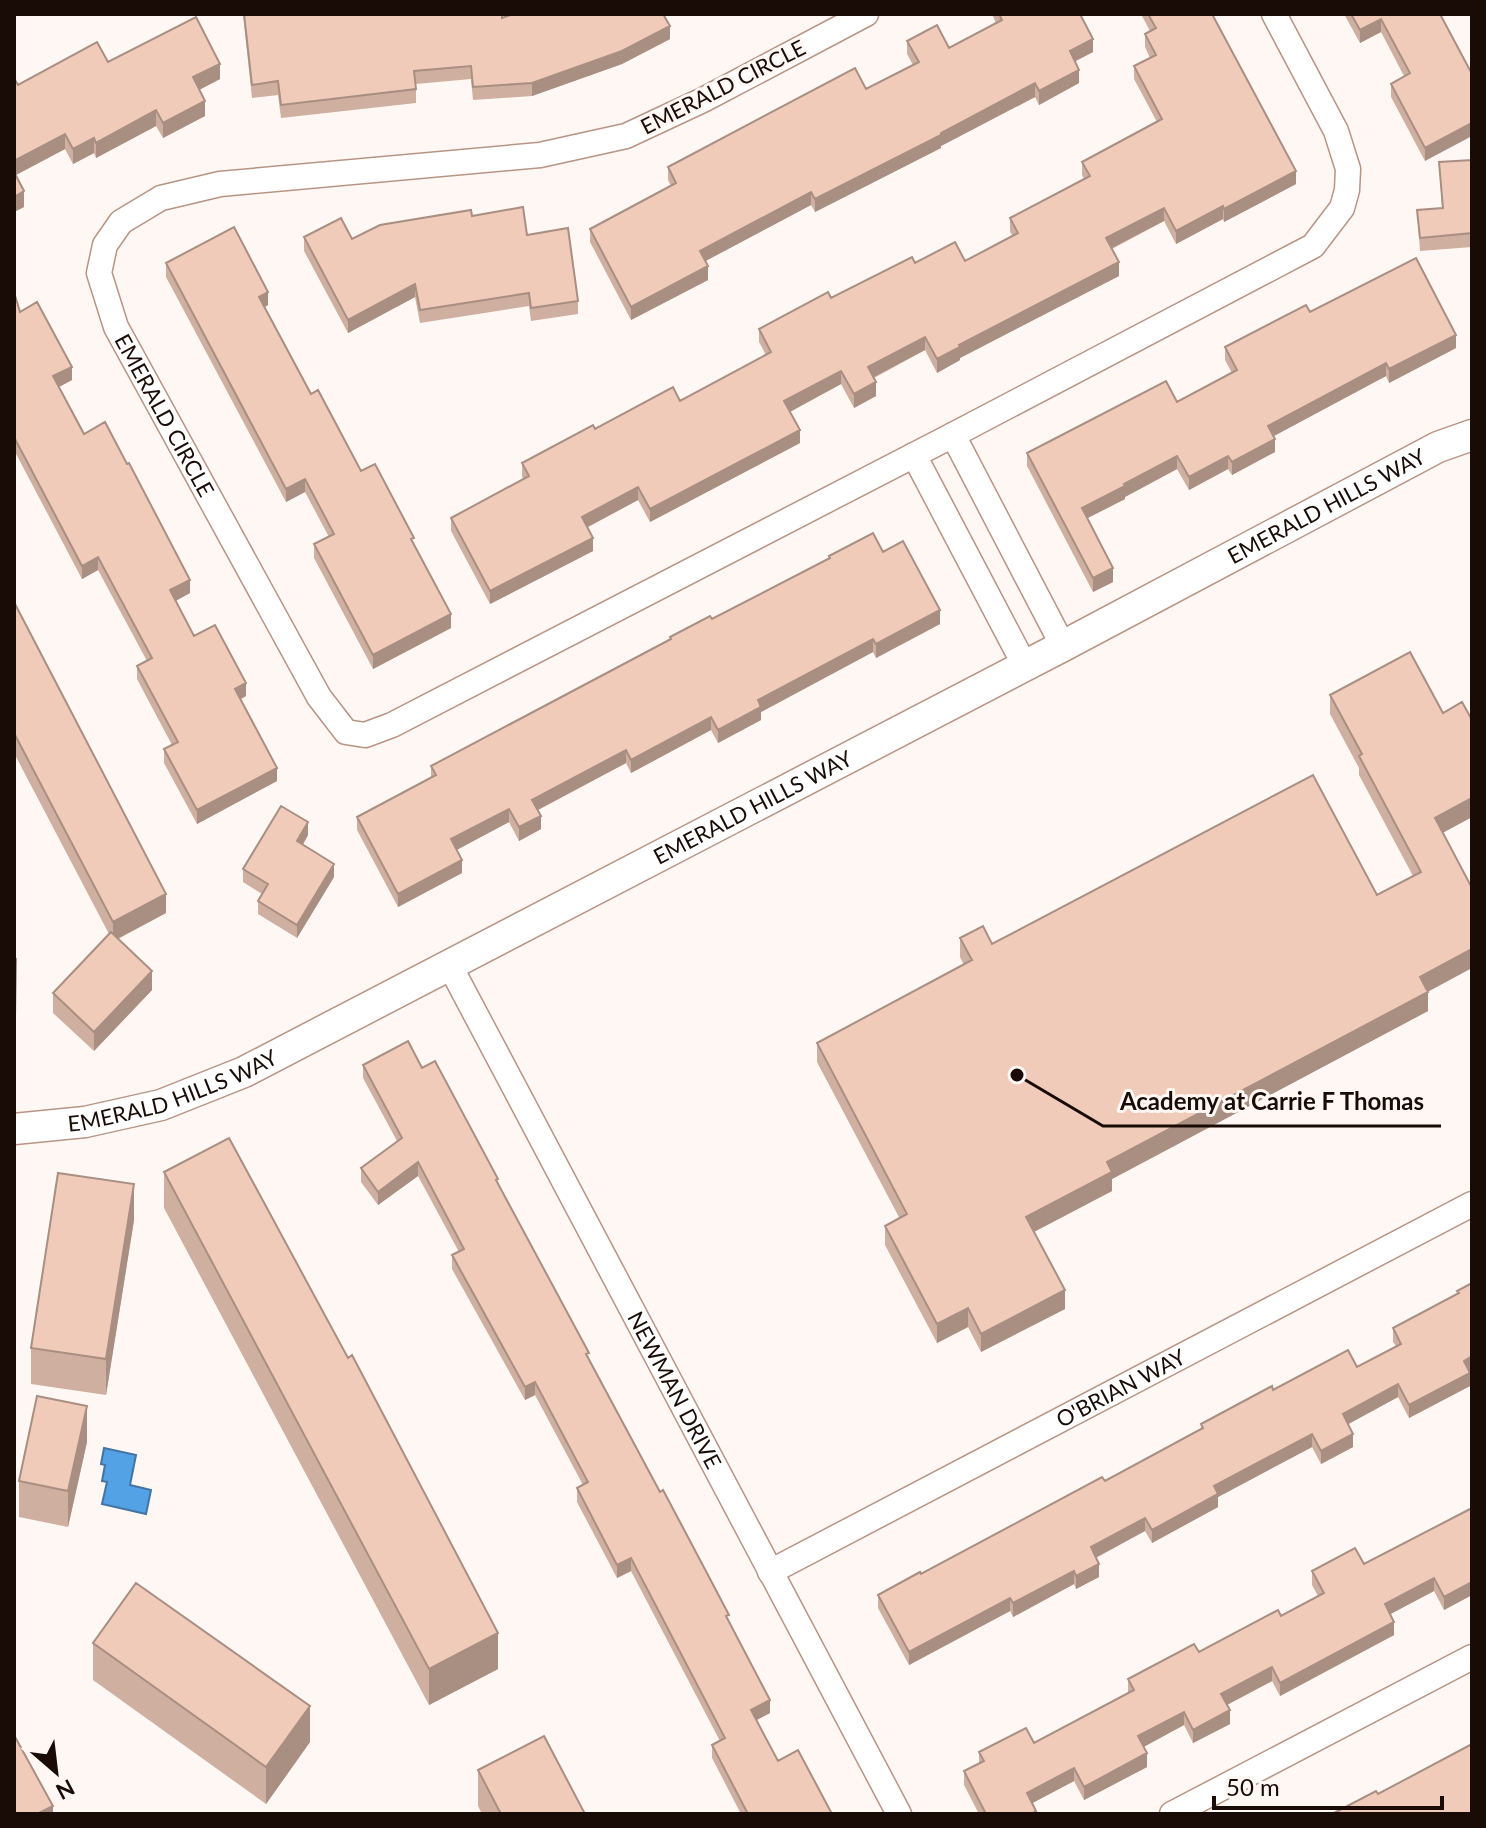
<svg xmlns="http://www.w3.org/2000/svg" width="1486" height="1828" font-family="Lato,sans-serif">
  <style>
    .water { fill: #53a2e6; stroke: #4275a3; stroke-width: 2 }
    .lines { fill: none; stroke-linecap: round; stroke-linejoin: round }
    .minor-casing { stroke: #b89484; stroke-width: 27 }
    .tertiary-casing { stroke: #b89484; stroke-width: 33 }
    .minor { stroke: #fff; stroke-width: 24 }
    .tertiary { stroke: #fff; stroke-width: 30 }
    .wall { fill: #cfafa0 }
    .shaded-wall { fill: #a98e82 }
    .building { fill: #f1cbba; stroke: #a98e82; stroke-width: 2 }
    .labels { text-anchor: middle; stroke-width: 6; stroke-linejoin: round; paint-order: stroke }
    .street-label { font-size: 22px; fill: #190c07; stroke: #fff7f3 }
    .leader { fill: none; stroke: #190c07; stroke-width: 3 }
    .callout-dot { fill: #190c07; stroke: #fff7f3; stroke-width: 3 }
    .callout-label { font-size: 24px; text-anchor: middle; font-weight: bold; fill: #190c07; stroke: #fff7f3; stroke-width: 6; stroke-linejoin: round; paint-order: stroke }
  </style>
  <rect width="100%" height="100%" fill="#fff7f3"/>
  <!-- water -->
  <path class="water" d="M104,1448L136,1455L130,1485L151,1490L146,1514L102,1504L107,1482L102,1481L105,1465L101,1464Z"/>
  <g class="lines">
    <defs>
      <g id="minor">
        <path id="s1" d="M866,14L703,100L626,136L540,155L220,184L161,198L121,222L105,245L99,273L116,327L319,697L346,732L365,735L392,725L953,435L1313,246L1342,208L1347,190L1348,169L1336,131L1274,14"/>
        <path d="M953,435L1063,646"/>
        <path d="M914,455L1025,666"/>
        <path id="s2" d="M449,964L899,1814"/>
        <path id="s3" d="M770,1572L1472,1204"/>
        <path d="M1172,1814L1472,1657"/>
      </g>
      <g id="tertiary">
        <path id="s4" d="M14,1129L85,1122L161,1105L244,1072L1063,646L1438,447L1472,435"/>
      </g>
    </defs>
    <!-- minor casing -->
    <use href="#minor" class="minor-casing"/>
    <!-- tertiary casing -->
    <use href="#tertiary" class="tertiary-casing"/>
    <!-- minor -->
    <use href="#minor" class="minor"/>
    <!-- tertiary -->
    <use href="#tertiary" class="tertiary"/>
  </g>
  <!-- wall -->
  <path class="wall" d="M243,14H502V18L670,39L622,64L532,96L473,100L471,79L416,84V103L281,118L278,95L252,98Z
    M992,14H1080L1093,52L1075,61L1079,83L1039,105L1035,97L941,146V148L815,212L811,205L705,261L708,280L631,320L590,242V229L671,186L668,180V167L866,89L913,65L907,54V41L949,48L996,23Z
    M1141,14H1212L1296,184L1224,222L1223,219L1176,244L1164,221L1112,249L1119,276L960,358V360L937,373L925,350L874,378L876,396L854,408L841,384L790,412L800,443L650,522L638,500L588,527L593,551L490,604L451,531V518L523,479L522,476V463L595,429L680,401L766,355L759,342V329L915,263L965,261L1013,236L1010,232V218L1084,179L1082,175V162L1157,122L1134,79V66L1150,58L1145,47V34L1150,31Z
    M1344,14H1440L1425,161L1391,97V84L1404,76L1381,32L1360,43Z
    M108,62L220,79L199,90L205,116L163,138L156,126L96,158L94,153L73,164L65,149L16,175L24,207L14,212V78L18,85Z
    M1472,160V247L1420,251L1417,210L1442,208L1439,162Z
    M472,216L527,235L578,301V314L531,321L529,306L420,323L415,297L348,333L304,251V237L352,239Z
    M166,263L268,305L265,307L311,394L361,471L414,545L451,628L373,669L314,558V544L329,537L305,492L286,502L166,277Z
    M14,292L20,312L72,380L59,387L84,434L190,593L175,601L194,636L246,696L241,699L277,781L197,824L164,763V749L172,745L137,679V666L147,661L98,570L82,579L14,450Z
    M1310,312L1456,348L1389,383L1386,376L1274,436L1275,452L1232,475L1228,469L1189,490L1177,469L1125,497V499L1087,518L1113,582L1093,592L1027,466V453L1177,402L1232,373L1225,360V347Z
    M883,552L940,624L876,658L873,652L761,712V720L718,743L711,730L631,773L626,763L538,810L541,829L519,841L509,822L456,850L462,873L398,907L357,830V817L431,778V766L670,639V637L712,619L829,558V556Z
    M14,602L166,913L118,939L152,990L94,1051L53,1013V993L109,934L14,753Z
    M1330,695L1443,713L1472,720V817L1442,833L1428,992V1011L1112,1179V1191L1034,1232L1065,1309L981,1352L968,1327L937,1343L885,1245V1226L900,1219L817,1062V1043L964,965L960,957V938L992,944L1377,895L1413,876L1359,775V768L1330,714Z
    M308,835L303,845L334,877L297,938L258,914V901L262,894L243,882V869Z
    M14,959H16L15,1038H14Z
    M363,1065L422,1068L498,1184L589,1358L729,1622L770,1713L756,1720L778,1761L832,1814H741L712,1758V1745L720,1741L631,1571L617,1578L577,1502V1488L583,1485L535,1395L525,1400L452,1269V1255L459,1252L418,1176L378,1205L361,1182V1168L397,1141L363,1078Z
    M164,1172L498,1669L429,1705L164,1208Z
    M134,1220L106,1395L31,1384V1348Z
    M1472,1283V1370L1469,1371L1470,1386L1409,1418L1398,1397L1348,1424L1353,1447L1321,1464L1312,1447L1218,1497V1507L1152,1543L1145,1531L1096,1558L1099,1577L1076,1589L1074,1584L1013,1617L1010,1611L909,1665L878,1608V1595L1105,1481L1201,1429V1424L1273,1390L1357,1367L1396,1346L1393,1342V1328L1457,1294V1291Z
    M87,1442L68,1527L19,1517V1481Z
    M1472,1508V1595L1444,1610L1434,1591L1390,1614L1394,1635L1280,1696L1272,1681L1227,1705L1230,1724L1193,1743L1184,1725L1143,1747L1147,1767L1084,1800L1074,1781L1032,1803L1036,1814H979L964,1785V1771L979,1764V1752L1034,1743L1128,1693V1679L1199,1652L1281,1616L1318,1596L1312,1585V1571L1364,1564Z
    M93,1643L310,1742L266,1804L93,1680Z
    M478,1770L585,1814H482L478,1806Z"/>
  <!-- shaded-wall -->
  <path class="shaded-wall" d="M1381,19V32L1360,43V30Z
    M670,26V39L622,64L532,96V83Z
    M1093,39V52L1070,64V51Z
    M220,64V79L193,93V77Z
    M1079,70V83L1039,105V91Z
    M1035,83V97L941,146V148L815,212V199Z
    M205,101V116L163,138V123Z
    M156,110V126L96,158V143Z
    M1472,123V136L1425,161V148Z
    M65,134V149L14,176V161Z
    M94,138V153L73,164V149Z
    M1296,171V184L1224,222V209Z
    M24,191V207L14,212V197Z
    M811,192V205L700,264V251Z
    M1223,206V219L1176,244V231Z
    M1164,208V221L1106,251V238Z
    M1119,262V276L960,358V360L937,373V359L959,345Z
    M708,266V280L631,320V307Z
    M415,284V297L348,333V320Z
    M268,292V305L259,310V297Z
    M1456,335V348L1389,383V369Z
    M925,337V350L868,380V367Z
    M1386,363V376L1268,439V426Z
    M72,367V380L53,390V376Z
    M841,371V384L784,415V401Z
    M876,382V396L854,408V394Z
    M800,430V443L650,522V509Z
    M1275,439V452L1232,475V462Z
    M1177,456V469L1125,497V499L1082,521V508Z
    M1228,456V469L1189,490V477Z
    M305,479V492L286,502V489Z
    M638,487V500L582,530V517Z
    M593,538V551L490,604V591Z
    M98,557V570L82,579V566Z
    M1113,568V582L1093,592V578Z
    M190,580V593L170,604V590Z
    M940,610V624L876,658V644Z
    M451,614V628L373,669V655Z
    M873,639V652L761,712V720L718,743V730L758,700Z
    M246,683V696L235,702V689Z
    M711,717V730L631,773V760Z
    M626,750V763L532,813V800Z
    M277,768V781L197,824V810Z
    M1472,798V817L1435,837V818Z
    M509,809V822L451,853V839Z
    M541,816V829L519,841V827Z
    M308,822V835L297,854V841Z
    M462,860V873L398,907V894Z
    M334,864V877L297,938V925Z
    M166,894V913L113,941V922Z
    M1472,949V968L1420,996V977Z
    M152,971V990L94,1051V1032Z
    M1428,992V1011L1112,1179V1191L1026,1236V1217L1107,1162Z
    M418,1162V1176L378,1205V1192Z
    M134,1184V1220L106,1395V1359Z
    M1065,1290V1309L981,1352V1334Z
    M968,1308V1327L937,1343V1324Z
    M1472,1356V1370L1464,1374V1361Z
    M1470,1373V1386L1409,1418V1405Z
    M535,1382V1395L525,1400V1387Z
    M1398,1384V1397L1343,1427V1414Z
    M87,1406V1442L68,1527V1491Z
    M1312,1434V1447L1218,1497V1507L1152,1543V1530L1214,1486Z
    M1353,1434V1447L1321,1464V1451Z
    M1145,1518V1531L1091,1560V1547Z
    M631,1558V1571L617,1578V1565Z
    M1099,1564V1577L1076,1589V1576Z
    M1074,1571V1584L1013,1617V1603Z
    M1434,1578V1591L1385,1617V1604Z
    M1472,1582V1595L1444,1610V1597Z
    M1010,1598V1611L909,1665V1652Z
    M1394,1622V1635L1280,1696V1683Z
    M498,1633V1669L429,1705V1669Z
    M1272,1667V1681L1221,1708V1694Z
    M770,1700V1713L751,1723V1710Z
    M310,1706V1742L266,1804V1767Z
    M1230,1710V1724L1193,1743V1730Z
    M1184,1712V1725L1138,1750V1736Z
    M1147,1753V1767L1084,1800V1787Z
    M1074,1768V1781L1027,1806V1793Z
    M53,1806V1814H37Z"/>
  <!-- building -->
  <path class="building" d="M244,14H502V18L513,14H663L670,26L622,51L532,83L473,87L471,66L414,71L416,89L281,105L278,81L252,85Z
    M999,14H1080L1093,39L1070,51L1079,70L1039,91L1035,83L941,133V135L815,199L811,192L700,251L708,266L631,307L590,229L676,183L668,167L855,68L866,89L919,62L907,41L937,25L949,48L1002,20Z
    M1148,14H1212L1296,171L1224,209L1223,206L1176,231L1164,208L1106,238L1119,262L959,345L960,347L937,359L925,337L868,367L876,382L854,394L841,371L784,401L800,430L650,509L638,487L582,517L593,538L490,591L451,518L529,476L522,463L593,425L595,429L673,387L680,401L771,352L759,329L828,292L831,298L912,257L915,263L955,242L965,261L1018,233L1010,218L1090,176L1082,162L1162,119L1134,66L1156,55L1145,34L1156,28Z
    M1351,14H1440L1472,74V123L1425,148L1391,84L1410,73L1381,19L1360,30Z
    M196,17L220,64L193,77L205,101L163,123L156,110L96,143L94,138L73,149L65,134L14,161V78L18,85L97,42L108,62Z
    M1472,160V233L1420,238L1417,210L1443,208L1439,162Z
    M14,172L24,191L14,197Z
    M523,207L527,235L568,228L578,301L531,308L529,293L420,310L415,284L348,320L304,237L341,218L352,239L380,225L471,210L472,216Z
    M234,227L268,292L259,297L311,394L318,390L361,471L375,464L414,538L411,539L451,614L373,655L314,544L334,534L305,479L286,489L166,263Z
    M1416,258L1456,335L1389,369L1386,363L1268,426L1275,439L1232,462L1228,456L1189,477L1177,456L1124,484L1125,486L1082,508L1113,568L1093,578L1027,453L1166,381L1177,402L1237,370L1225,347L1306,305L1310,312Z
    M14,292L20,312L37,302L72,367L53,376L84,434L105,422L127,464L129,463L190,580L170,590L194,636L215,625L246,683L235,689L277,768L197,810L164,749L178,742L137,666L152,658L98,557L82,566L14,437Z
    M873,533L883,552L903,541L940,610L876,644L873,639L758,700L761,707L718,730L711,717L631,760L626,750L532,800L541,816L519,827L509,809L451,839L462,860L398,894L357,817L436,775L431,766L671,639L670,637L710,616L712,619L830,558L829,556Z
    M14,602L166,894L113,922L14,733Z
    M1410,652L1443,713L1462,702L1472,720V798L1435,818L1472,888V949L1420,977L1428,992L1107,1162L1112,1172L1026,1217L1065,1290L981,1334L968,1308L937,1324L885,1226L907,1214L817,1043L972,960L960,938L983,926L992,944L1313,775L1377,895L1421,872L1359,756L1362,754L1330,695Z
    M281,806L308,822L297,841L334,864L297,925L258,901L268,884L243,869Z
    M111,932L152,971L94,1032L53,993Z
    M14,959H16L15,1018H14Z
    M408,1041L422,1068L435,1061L498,1179L496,1180L589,1353L586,1354L660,1492L663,1490L689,1539L729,1615L726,1616L770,1700L751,1710L778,1761L798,1750L832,1814H748L712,1745L725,1738L631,1558L617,1565L577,1488L588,1482L535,1382L525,1387L452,1255L464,1249L418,1162L378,1192L361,1168L402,1138L363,1065Z
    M229,1138L348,1358L352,1355L498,1633L429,1669L164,1172Z
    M58,1173L134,1184L106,1359L31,1348Z
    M1472,1283V1356L1464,1361L1470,1373L1409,1405L1398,1384L1343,1414L1353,1434L1321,1451L1312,1434L1214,1486L1218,1494L1152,1530L1145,1518L1091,1547L1099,1564L1076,1576L1074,1571L1013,1603L1010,1598L909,1652L878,1595L920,1572L921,1574L1102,1477L1105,1481L1203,1428L1201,1424L1272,1386L1273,1390L1348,1350L1357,1367L1401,1344L1393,1328L1459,1293L1457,1291Z
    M37,1396L87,1406L68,1491L19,1481Z
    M1472,1508V1582L1444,1597L1434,1578L1385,1604L1394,1622L1280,1683L1272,1667L1221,1694L1230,1710L1193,1730L1184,1712L1138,1736L1147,1753L1084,1787L1074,1768L1027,1793L1036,1811L1031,1814H986L964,1771L984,1761L979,1752L1026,1728L1034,1743L1134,1690L1128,1679L1194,1644L1199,1652L1278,1610L1281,1616L1324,1593L1312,1571L1355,1548L1364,1564Z
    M136,1583L310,1706L266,1767L93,1643Z
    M14,1735L53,1806L37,1814H14Z
    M544,1736L585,1814H501L478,1770Z
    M1472,1744V1814H1332L1376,1791L1378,1794Z"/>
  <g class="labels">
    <!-- street labels -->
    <g class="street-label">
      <text transform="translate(723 87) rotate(-27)" y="8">EMERALD CIRCLE</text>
      <text dy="8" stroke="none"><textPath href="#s1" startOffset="1000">EMERALD CIRCLE</textPath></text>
      <text dy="8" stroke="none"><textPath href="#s4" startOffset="1460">EMERALD HILLS WAY</textPath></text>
      <text dy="8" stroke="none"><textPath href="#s4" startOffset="812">EMERALD HILLS WAY</textPath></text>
      <text dy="8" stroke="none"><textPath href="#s4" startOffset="164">EMERALD HILLS WAY</textPath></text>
      <text dy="8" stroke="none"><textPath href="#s3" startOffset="396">O'BRIAN WAY</textPath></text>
      <text dy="8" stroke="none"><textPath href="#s2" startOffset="482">NEWMAN DRIVE</textPath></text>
    </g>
  </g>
  <!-- callouts -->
  <path class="leader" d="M1017 1075L1103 1126H1441"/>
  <circle class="callout-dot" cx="1017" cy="1075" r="8"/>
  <g class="callout-label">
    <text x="1272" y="1110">Academy at Carrie F Thomas</text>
  </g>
  <!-- border -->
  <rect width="1486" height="1828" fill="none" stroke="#190c07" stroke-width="32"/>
  <!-- north arrow -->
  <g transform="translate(56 1772) rotate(152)" stroke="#fff7f3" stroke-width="6" paint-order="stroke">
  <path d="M0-6L14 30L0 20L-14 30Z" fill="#190c07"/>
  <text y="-12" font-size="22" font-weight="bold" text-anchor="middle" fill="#190c07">N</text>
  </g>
  <!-- scale -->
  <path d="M1214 1796v12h228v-12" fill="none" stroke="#190c07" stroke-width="4"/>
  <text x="1226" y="1796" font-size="24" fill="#190c07" stroke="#fff7f3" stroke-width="6" paint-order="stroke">50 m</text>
</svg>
